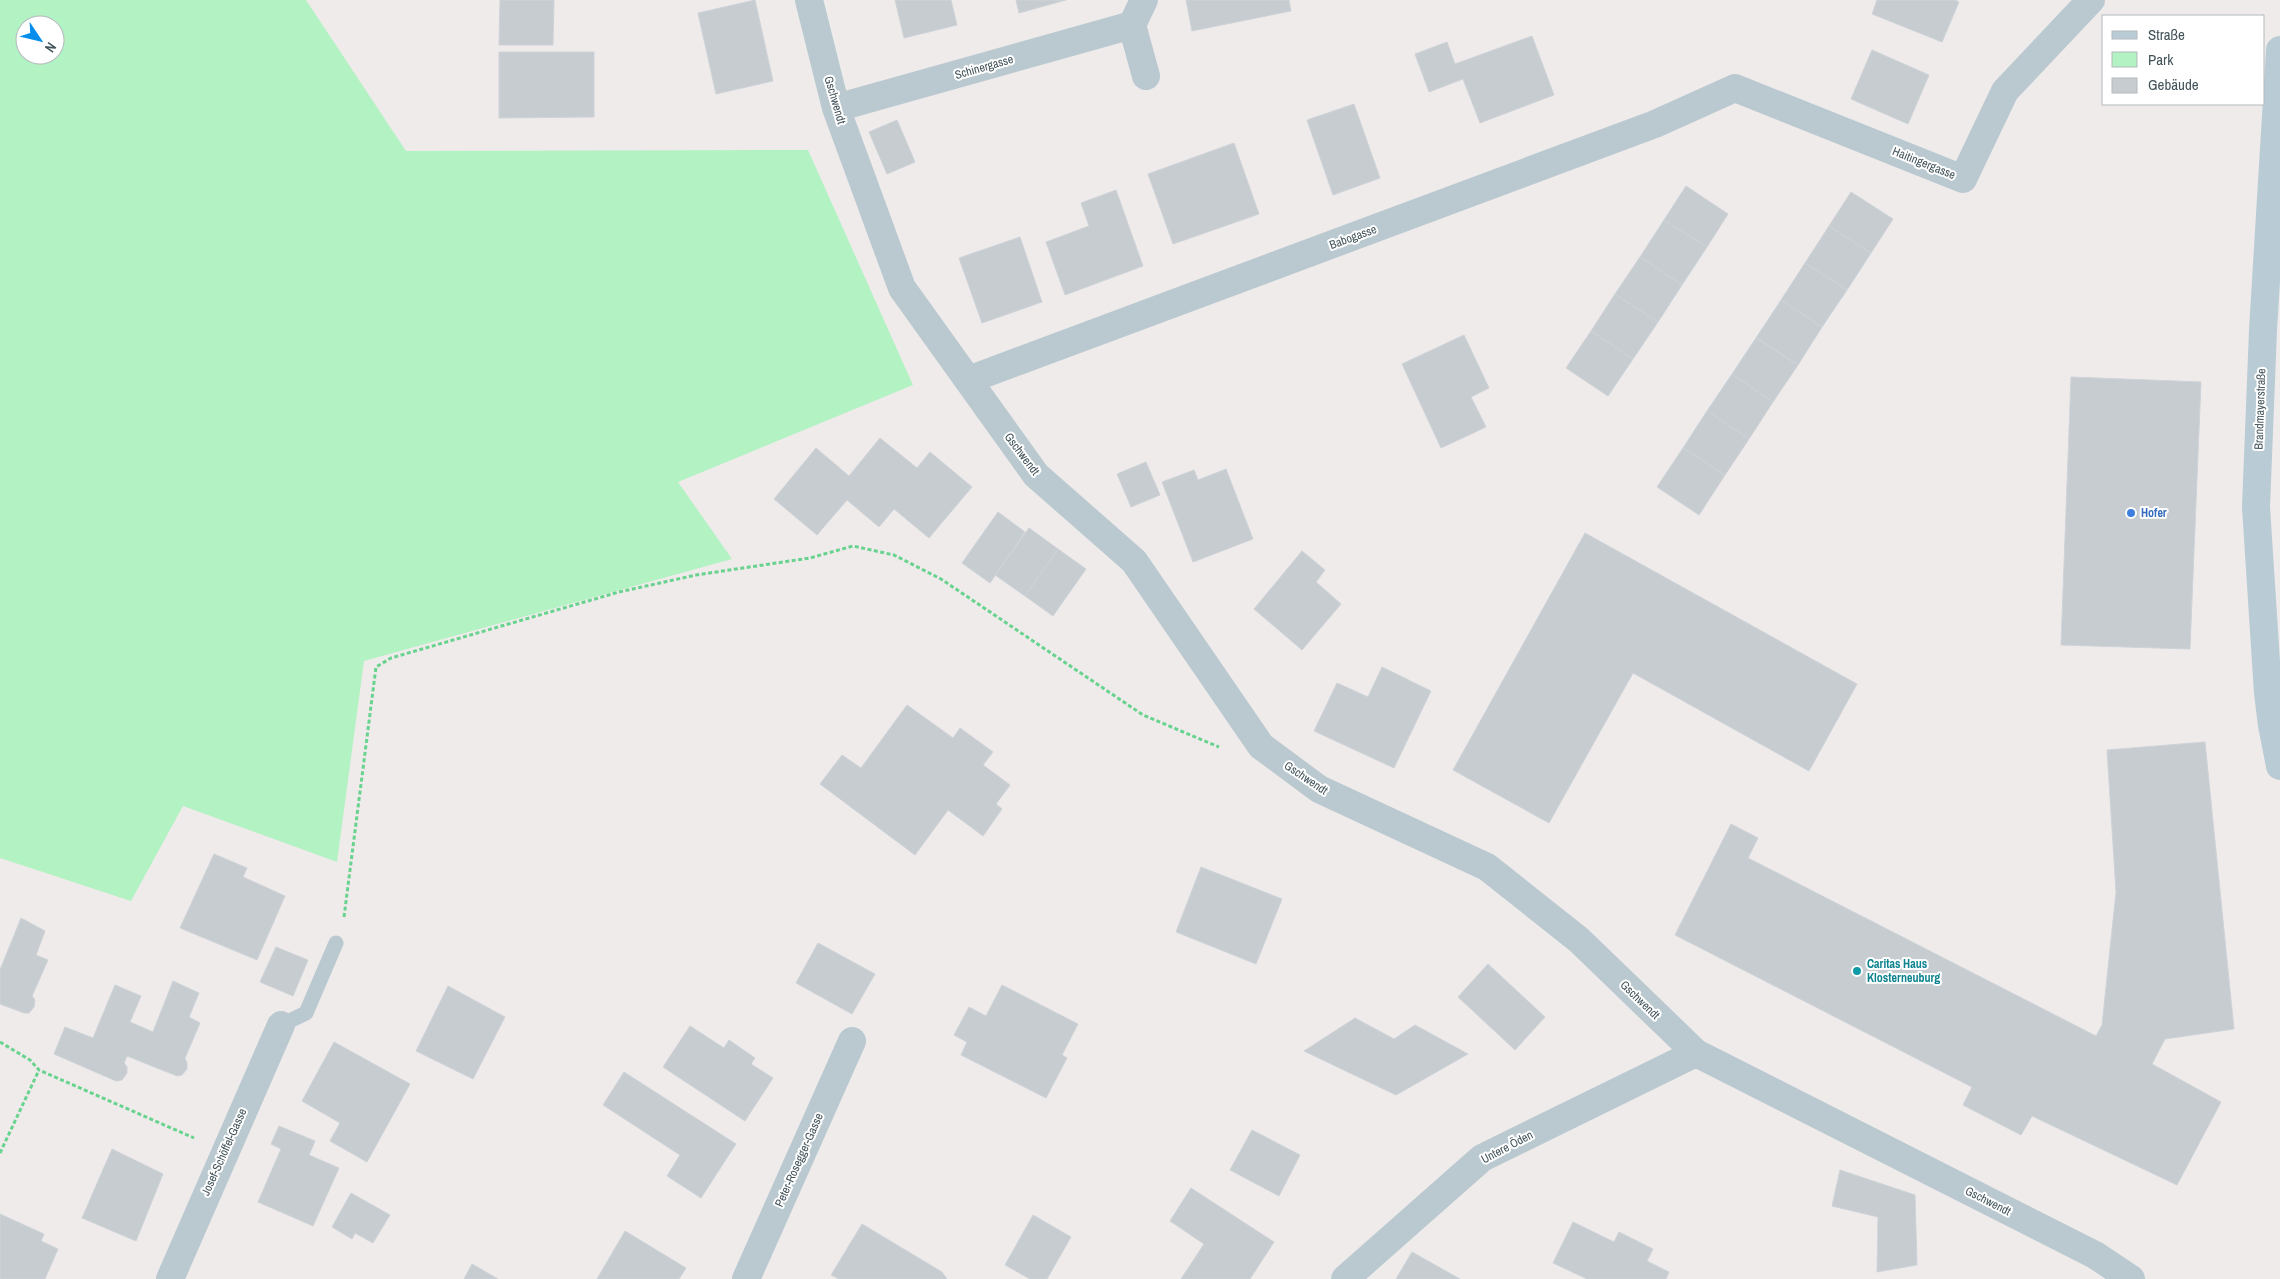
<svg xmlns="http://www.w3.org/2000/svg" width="2280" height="1279" font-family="'Archivo Narrow',sans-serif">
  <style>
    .green { fill: #b3f2c2; fill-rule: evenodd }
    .building { fill: #c7ccd1; stroke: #ced3d8 }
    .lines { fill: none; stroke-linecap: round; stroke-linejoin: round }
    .path { stroke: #68d38e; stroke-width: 3; stroke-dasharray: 4 2.5; stroke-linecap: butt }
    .lane { stroke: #bac9d0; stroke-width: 15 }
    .street { stroke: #bac9d0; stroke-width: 28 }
    .secondary { stroke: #b9cbd4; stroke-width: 28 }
    .shop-dot { fill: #3f7fe0; stroke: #fff; stroke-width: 2 }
    .culture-dot { fill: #0f9aa8; stroke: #fff; stroke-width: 2 }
    .labels { text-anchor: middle; stroke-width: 4; stroke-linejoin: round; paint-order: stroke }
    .street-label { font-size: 12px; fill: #42535a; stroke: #fff }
    .shop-label { font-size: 12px; font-weight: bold; fill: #366cbe; stroke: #fff; text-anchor: start }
    .culture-label { font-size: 12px; font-weight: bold; fill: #0d838f; stroke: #fff; text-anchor: start }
  </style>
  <rect width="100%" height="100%" fill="#efebeb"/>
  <!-- green -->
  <path class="green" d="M0,0H306L406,151L808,150L913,385L678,482L732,559L364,661L337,862L183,806L131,901L0,858ZM25,25H55V55H25Z"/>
  <!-- building -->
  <path class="building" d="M500,0H554L553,45H499Z
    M755,0L773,81L716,94L698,13Z
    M895,0H951L957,25L904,38Z
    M1016,0H1066L1019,13Z
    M1186,0H1289L1291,11L1192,31Z
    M1877,0H1955L1959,2L1942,42L1872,14Z
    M1532,36L1554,95L1480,123L1463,79L1429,92L1415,54L1447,42L1455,64Z
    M1872,50L1929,75L1908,124L1851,99Z
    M499,52H594V117L499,118Z
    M1354,104L1380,178L1333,195L1307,120Z
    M897,120L915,162L887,174L869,132Z
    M1234,143L1259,214L1173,244L1148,174Z
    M1686,186L1728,214L1707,247L1664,220Z
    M1116,190L1143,266L1065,295L1046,242L1089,226L1081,203Z
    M1851,192L1893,219L1871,253L1829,226Z
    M1664,220L1707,247L1682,285L1640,257Z
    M1829,226L1871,253L1847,290L1805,263Z
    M1020,237L1042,302L982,323L959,258Z
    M1640,257L1682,285L1658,322L1615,294Z
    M1805,263L1847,290L1822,327L1781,300Z
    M1615,294L1658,322L1633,359L1591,331Z
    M1781,300L1822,327L1798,365L1756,338Z
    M1591,331L1633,359L1608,396L1566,368Z
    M1464,335L1489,388L1471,397L1486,427L1441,448L1402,364Z
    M1756,338L1798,365L1773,402L1732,374Z
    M1732,374L1773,402L1749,439L1707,411Z
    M2071,377L2201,382L2190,649L2061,645Z
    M1707,411L1749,439L1725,475L1683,448Z
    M880,438L917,468L930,452L972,487L929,538L894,509L879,527L847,500L817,535L774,499L816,448L849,476Z
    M1683,448L1725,475L1699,515L1657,487Z
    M1146,462L1160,495L1131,507L1117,474Z
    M1226,469L1253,539L1193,562L1162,482L1194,470L1198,480Z
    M998,512L1025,532L990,583L962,563Z
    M1029,528L1058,549L1025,596L995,575Z
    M1585,533L1857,684L1809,771L1633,673L1549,823L1453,770Z
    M1058,549L1086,569L1053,616L1025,596Z
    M1302,551L1325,570L1316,582L1341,604L1302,650L1254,609Z
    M1382,667L1431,691L1394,768L1314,731L1337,683L1368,697Z
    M907,705L953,738L960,728L993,752L983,765L1010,785L996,804L1002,809L983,836L948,810L915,855L820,784L842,755L861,768Z
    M2205,742L2234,1029L2165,1039L2152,1064L2221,1102L2177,1185L2032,1116L2021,1135L1963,1105L1972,1087L1675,935L1731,824L1758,838L1748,858L2096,1036L2102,1025L2116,892L2107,750Z
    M214,854L247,868L243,877L285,896L257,960L180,928Z
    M1201,867L1282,899L1256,964L1176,932Z
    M21,918L45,931L36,955L48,960L32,996L35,1000L34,1007L29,1013H24L0,1004V970Z
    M818,943L875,974L852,1014L796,983Z
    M276,947L308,960L293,996L260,982Z
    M1488,964L1545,1017L1515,1050L1458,997Z
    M173,981L199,993L189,1017L200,1023L185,1058L187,1063V1069L182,1075L177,1076L127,1056L124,1063L127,1067V1073L122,1080L116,1081L54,1054L65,1027L93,1038L115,985L141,996L130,1022L153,1032Z
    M1002,985L1078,1024L1062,1055L1067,1058L1046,1098L961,1055L967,1042L954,1035L969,1007L986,1016Z
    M448,986L505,1017L473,1079L416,1051Z
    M1355,1018L1394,1039L1415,1025L1468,1054L1396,1095L1304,1051Z
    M690,1026L724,1048L729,1040L755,1058L751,1064L773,1078L745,1121L663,1067Z
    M334,1042L410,1084L367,1162L330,1141L340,1123L302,1101Z
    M624,1072L736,1144L701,1198L667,1176L680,1155L603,1105Z
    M279,1126L315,1141L309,1155L339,1168L313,1226L258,1202L281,1149L271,1144Z
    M1252,1130L1300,1155L1279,1196L1230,1170Z
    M112,1149L163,1174L136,1241L82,1218Z
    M1840,1170L1915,1195L1917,1265L1877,1272L1878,1217L1832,1206Z
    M1191,1188L1274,1242L1250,1279H1181L1204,1244L1170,1221Z
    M351,1193L390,1215L373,1243L355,1233L352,1239L332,1227Z
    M0,1214L44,1234L41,1241L58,1249L45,1279H0Z
    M1033,1215L1071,1237L1047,1279H1030L1005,1265Z
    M1573,1222L1614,1242L1619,1232L1653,1249L1647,1261L1669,1272L1666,1279H1587L1553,1263Z
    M862,1224L942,1272L947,1279H839L831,1275Z
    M625,1231L686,1268L679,1279H597Z
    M1412,1252L1460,1279H1396Z
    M472,1264L498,1279H464Z"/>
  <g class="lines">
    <!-- path -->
    <path class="path" d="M344,917L376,667L391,658L619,592L696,575L810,558L853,546L894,555L941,579L1143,715L1219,747
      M0,1042L30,1060L39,1070L194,1138
      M0,1153L39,1070"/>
    <!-- lane -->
    <path class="lane" d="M281,1025L306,1013L336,943"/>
    <!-- street -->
    <path class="street" d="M809,0L836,108L902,288L1036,475L1134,561L1261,746L1319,789L1487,867L1579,940L1696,1053L2095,1255L2131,1279
      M1144,0L1132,25L1146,76
      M836,108L1132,25
      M968,380L1655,124L1735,88L1963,179L2005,91L2091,0
      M170,1279L281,1025
      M746,1279L852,1041
      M1345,1279L1482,1158L1696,1053"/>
    <!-- secondary -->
    <path class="secondary" d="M2280,50L2263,330L2256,507L2268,693L2272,725L2280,766"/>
  </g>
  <!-- markers -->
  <circle class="shop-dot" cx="2131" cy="513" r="5"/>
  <circle class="culture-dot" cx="1857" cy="971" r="5"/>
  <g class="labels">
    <!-- street labels -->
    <g class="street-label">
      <text transform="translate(984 67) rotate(-16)" y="4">Schinergasse</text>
      <text transform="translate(835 100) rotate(74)" y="4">Gschwendt</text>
      <text transform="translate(1924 163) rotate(22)" y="4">Haitingergasse</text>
      <text transform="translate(1353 237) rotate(-20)" y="4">Babogasse</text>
      <text transform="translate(2260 409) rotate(-88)" y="4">Brandmayerstraße</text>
      <text transform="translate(1022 454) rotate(53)" y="4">Gschwendt</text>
      <text transform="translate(1306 778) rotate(34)" y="4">Gschwendt</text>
      <text transform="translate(1640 1000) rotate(44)" y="4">Gschwendt</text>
      <text transform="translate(1507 1147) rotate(-28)" y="4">Untere Öden</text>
      <text transform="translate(224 1152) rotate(-66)" y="4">Josef-Schöffel-Gasse</text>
      <text transform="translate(799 1160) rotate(-66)" y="4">Peter-Rosegger-Gasse</text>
      <text transform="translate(1988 1201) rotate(27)" y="4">Gschwendt</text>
    </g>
    <!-- shop labels -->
    <g class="shop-label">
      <text x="2141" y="517">Hofer</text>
    </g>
    <!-- culture labels -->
    <g class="culture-label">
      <text x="1867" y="968">Caritas Haus<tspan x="1867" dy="14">Klosterneuburg</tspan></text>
    </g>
  </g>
  <!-- legend -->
  <rect x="2102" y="15" width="162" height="90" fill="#ffffff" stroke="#b3babd"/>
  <rect x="2112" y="31" width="25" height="8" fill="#b9cbd4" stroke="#b3babd"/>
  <text x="2148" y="40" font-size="15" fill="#42535a">Straße</text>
  <rect x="2112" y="52" width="25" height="15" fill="#b3f2c2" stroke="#b3babd"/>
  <text x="2148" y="65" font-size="15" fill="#42535a">Park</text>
  <rect x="2112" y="78" width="25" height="15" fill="#c7ccd1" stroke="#b3babd"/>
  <text x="2148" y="90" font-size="15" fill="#42535a">Gebäude</text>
  <!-- north arrow -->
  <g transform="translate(40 40) rotate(125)"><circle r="24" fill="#ffffff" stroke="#b3babd"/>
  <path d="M0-4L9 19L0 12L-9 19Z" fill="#078eec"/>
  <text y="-8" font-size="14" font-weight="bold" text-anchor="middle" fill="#42535a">N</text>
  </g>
</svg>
